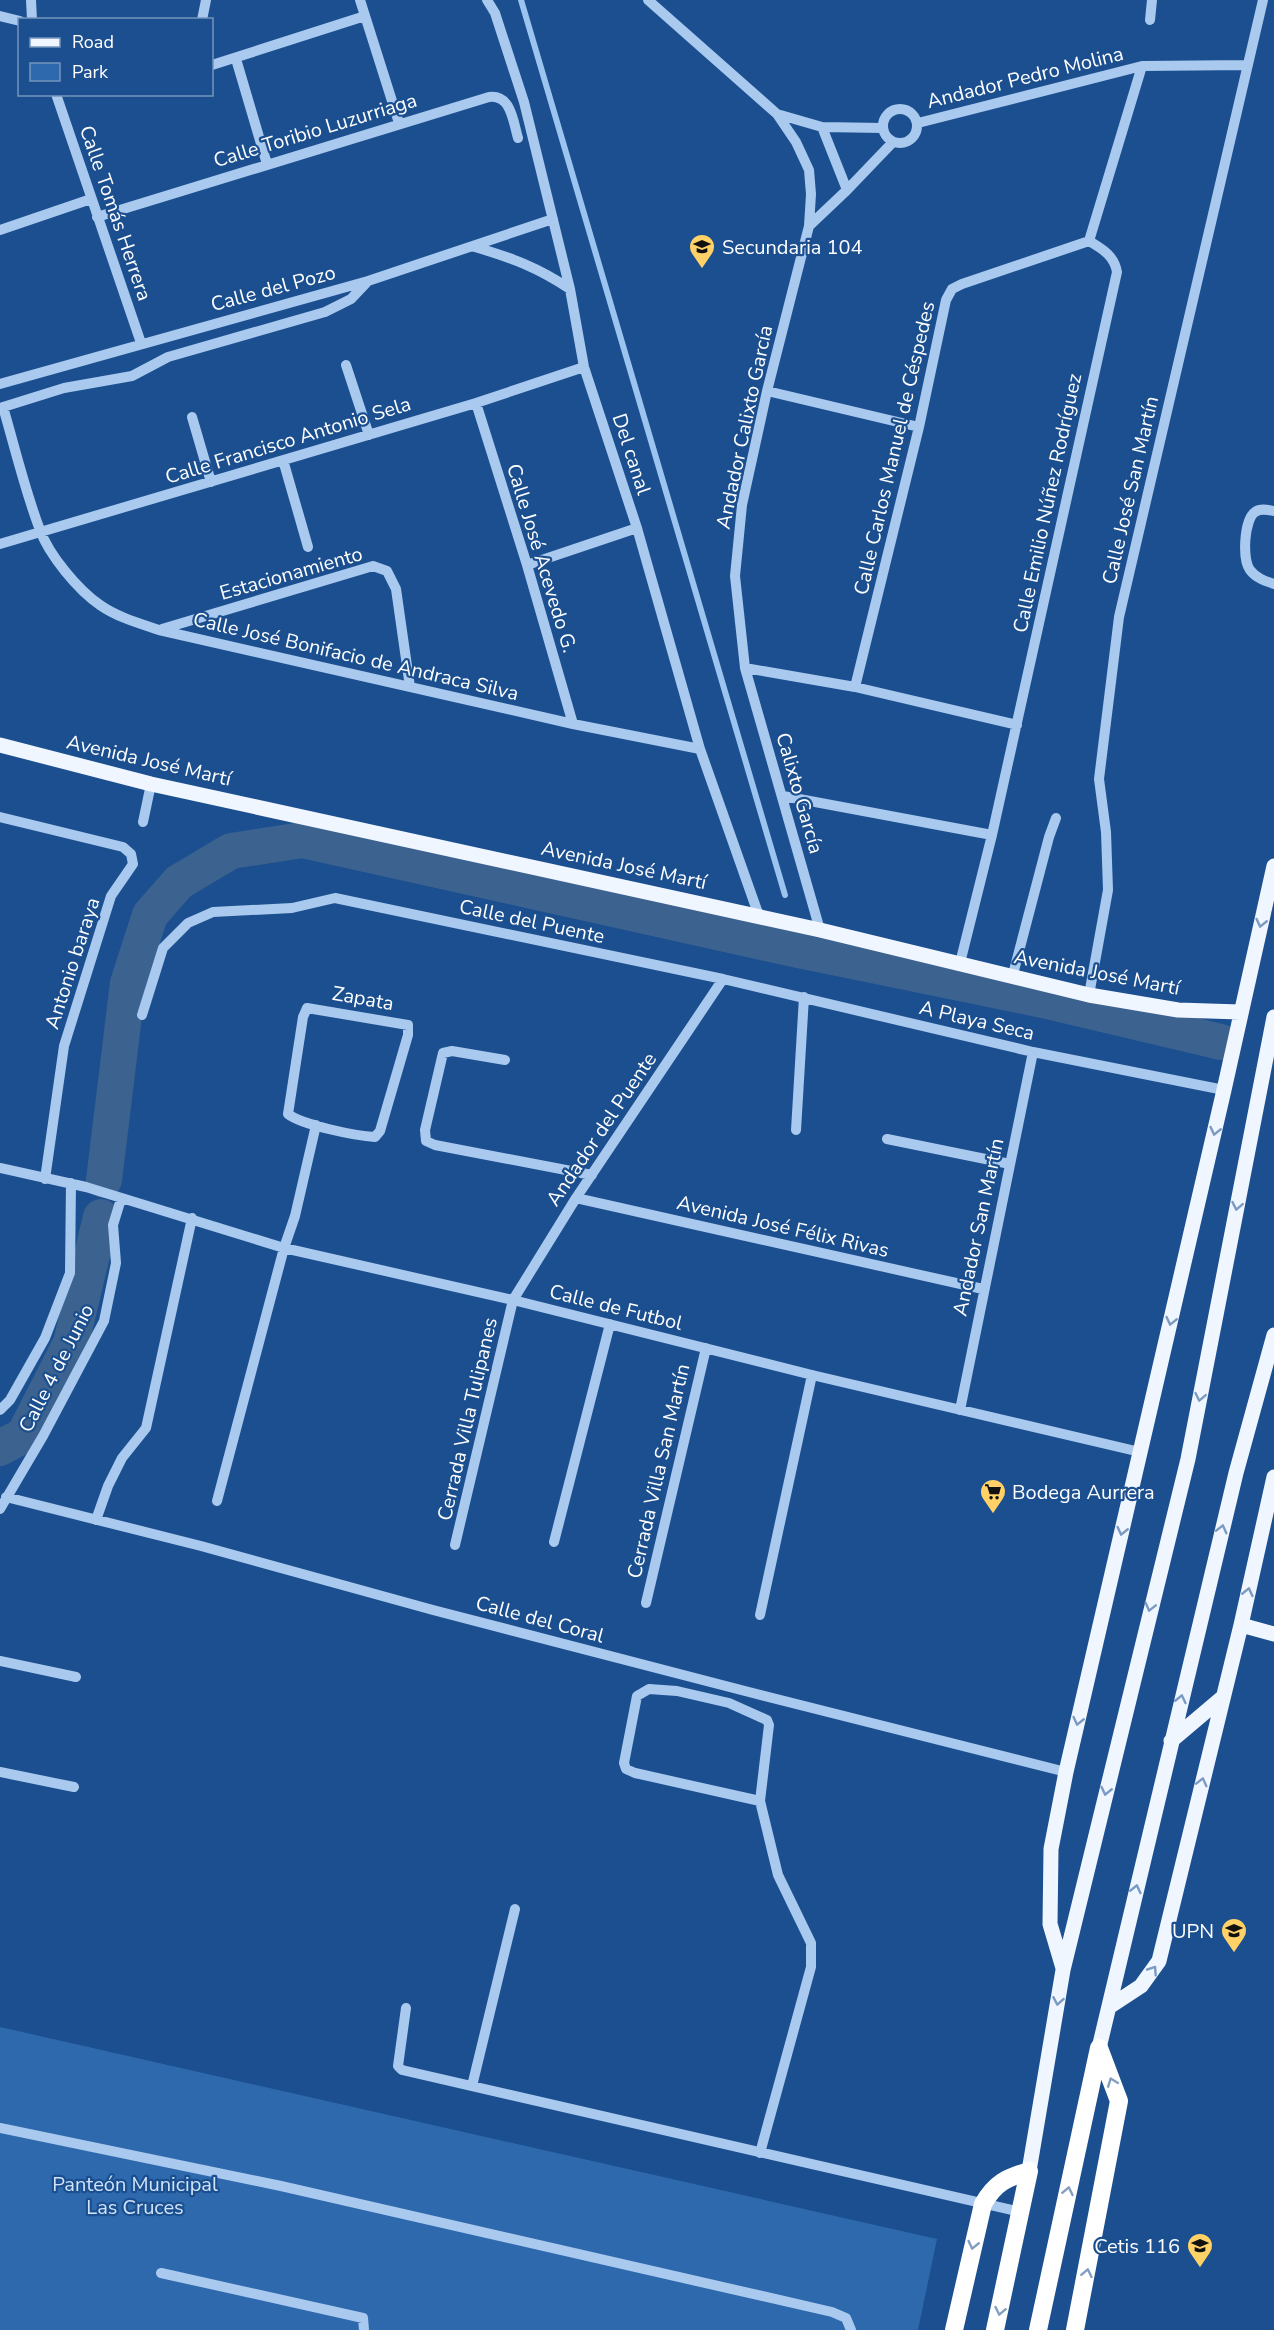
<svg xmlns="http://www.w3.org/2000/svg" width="1274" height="2330" font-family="'Nunito Sans',sans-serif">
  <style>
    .green { fill: #2e69ad }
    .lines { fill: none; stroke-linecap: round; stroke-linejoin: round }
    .stream { stroke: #9cc4f0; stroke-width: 6 }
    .river { stroke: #3c6290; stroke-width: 36 }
    .minor { stroke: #a9c9ee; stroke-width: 10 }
    .major { stroke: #f0f6ff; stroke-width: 15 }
    .highway { stroke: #fff; stroke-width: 18 }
    .oneway { stroke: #7b9ac1 }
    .oneway2 { stroke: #829ec1 }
    .labels { text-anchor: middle; stroke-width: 4.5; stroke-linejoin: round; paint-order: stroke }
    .street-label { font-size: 20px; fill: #fff; stroke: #1b4f8f }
    .poi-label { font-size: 20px; fill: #fff; stroke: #1b4f8f; text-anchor: start }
    .park-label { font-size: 20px; fill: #cfe3fa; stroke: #1b4f8f }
  </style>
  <rect width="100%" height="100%" fill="#1b4f8f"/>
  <!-- green -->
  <path class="green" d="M0,2027L937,2239L918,2330H0Z"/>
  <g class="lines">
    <!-- stream -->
    <path class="stream" d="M521,0L785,895
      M797,945L798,950"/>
    <!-- river -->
    <path class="river" d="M104,1180L128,983L150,915L179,882L231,851L302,840L798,950L1043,1000L1221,1042
      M0,1448L24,1435L71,1343L101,1217"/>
    <!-- minor -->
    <path class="minor" d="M31,0L32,20
      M360,0L399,123
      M487,0L495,13L524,102L570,289L584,367L637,528L700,749L759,916
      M648,0L777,114L796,142L809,170L811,194L809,226L767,391L742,505L735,576L745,668L820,930
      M0,16L20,21
      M202,20L206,0
      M1150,20L1152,0
      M236,59L267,164
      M212,65L365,16
      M56,94L141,343
      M883 126a17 17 0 1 1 34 0a17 17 0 1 1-34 0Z
      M777,114L822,127L883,128
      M918,123L1142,66L1248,65
      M822,127L847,190
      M97,217L489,97C511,94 513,121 518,138
      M809,226L847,190L893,142
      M0,230L91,199
      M1089,241L1142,66
      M475,247C512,258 537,267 570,289
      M346,365L369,435
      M0,384L368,281L553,219
      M767,391L919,427
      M476,403L527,565L573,724
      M3,407C15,448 25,491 40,530C49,555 78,590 100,605C117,617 138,623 159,630L573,724L700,749
      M0,408L64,388L132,376L168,357L325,312L351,299L368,281
      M192,417L211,482
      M283,460L308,547
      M1274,511C1268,510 1261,508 1255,512C1244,520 1242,559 1250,570C1256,578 1265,581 1274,584
      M0,544L476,403L584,367
      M527,565L637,528
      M162,629L373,566L387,571L396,589L410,687
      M745,668L855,687L1017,725
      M855,687L919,427L946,300L952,289L962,284L1089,241
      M783,796L992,835
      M0,817L123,847L131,854L133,864L111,896L64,1046L45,1179
      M143,822L151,784
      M960,963L992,835L1117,272C1114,255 1102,249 1089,241
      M1012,978L1049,837L1056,818
      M1089,995L1108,890L1106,832L1099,779L1119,617L1263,0
      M307,1008L408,1025V1035L380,1131L375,1137C356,1136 302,1125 288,1114L303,1017Z
      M142,1015L163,948L188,923L213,912L292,908L335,898L723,979L1033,1052L1224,1090
      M505,1060L452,1051L443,1053L425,1130L426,1141L435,1145L592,1175
      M796,1130L804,997
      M887,1139L1010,1164
      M0,1168L86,1187L284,1248L513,1300L812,1375L1140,1452
      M576,1198L983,1289
      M0,1410L10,1400L45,1338L70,1273L71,1183
      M960,1410L1033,1052
      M6,1497L201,1546L433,1610L745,1691L1066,1772
      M217,1501L284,1248L295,1216L316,1125
      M0,1509L43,1436L104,1321L116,1263L113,1225L121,1199
      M96,1520L108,1486L122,1458L146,1428L192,1218
      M554,1542L610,1324
      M455,1545L513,1300L576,1198L723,979
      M646,1603L706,1348
      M760,1615L812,1375
      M0,1661L76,1677
      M0,1772L74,1787
      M760,1801L635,1773L626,1769L624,1763L637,1696L649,1689L677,1691L729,1703L767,1720L769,1725L760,1801L778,1875L811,1943V1967L760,2153
      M406,2008L398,2066L402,2070L1021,2212
      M472,2086L515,1909
      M0,2128L281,2186L832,2312L846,2318L851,2330
      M161,2273L363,2318L364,2330"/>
    <!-- major -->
    <path class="major" d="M0,745L151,784L820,930L1089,995L1178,1010L1240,1012
      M1241,1625L1274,1634
      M1171,1741L1223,1697
      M1063,1968L1050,1924L1051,1849L1066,1772L1224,1090L1274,866
      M1109,2007L1141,1986L1159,1961L1241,1625L1274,1477
      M1099,2048L1236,1473L1274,1335
      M1029,2171L1063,1970L1188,1459L1274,1017"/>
    <!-- highway -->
    <path class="highway" d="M954,2330L983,2204C995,2183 1006,2178 1029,2171L995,2330
      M1038,2330L1099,2048
      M1075,2330L1119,2101L1099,2048"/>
  </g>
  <!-- one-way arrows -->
  <defs><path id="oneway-chevron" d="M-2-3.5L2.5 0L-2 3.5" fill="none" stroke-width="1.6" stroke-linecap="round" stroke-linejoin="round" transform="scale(1.5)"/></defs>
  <g class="oneway">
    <use href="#oneway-chevron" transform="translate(1261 923) rotate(103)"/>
    <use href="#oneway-chevron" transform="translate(1215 1131) rotate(103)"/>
    <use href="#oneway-chevron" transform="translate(1237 1206) rotate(101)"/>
    <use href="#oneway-chevron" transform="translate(1171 1321) rotate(103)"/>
    <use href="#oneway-chevron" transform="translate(1200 1397) rotate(101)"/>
    <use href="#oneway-chevron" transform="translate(1222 1529) rotate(-76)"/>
    <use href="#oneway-chevron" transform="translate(1122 1531) rotate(103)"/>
    <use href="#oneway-chevron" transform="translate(1248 1592) rotate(-77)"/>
    <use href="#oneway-chevron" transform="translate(1150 1607) rotate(104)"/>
    <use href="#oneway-chevron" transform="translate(1181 1699) rotate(-77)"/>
    <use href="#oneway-chevron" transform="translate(1078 1721) rotate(103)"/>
    <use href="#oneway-chevron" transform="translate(1202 1782) rotate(-76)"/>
    <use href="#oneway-chevron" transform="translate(1106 1791) rotate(103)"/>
    <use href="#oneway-chevron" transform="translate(1136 1889) rotate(-77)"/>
    <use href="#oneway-chevron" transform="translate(1153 1970) rotate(-56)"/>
    <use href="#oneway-chevron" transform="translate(1058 2001) rotate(100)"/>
  </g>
  <g class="oneway2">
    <use href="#oneway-chevron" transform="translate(1112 2082) rotate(-111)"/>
    <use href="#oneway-chevron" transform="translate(1068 2191) rotate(-78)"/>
    <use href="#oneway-chevron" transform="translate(973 2245) rotate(103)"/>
    <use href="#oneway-chevron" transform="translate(1087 2273) rotate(-78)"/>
    <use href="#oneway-chevron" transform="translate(1000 2311) rotate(102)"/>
  </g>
  <!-- icons -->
  <defs>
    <symbol id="school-pin" viewBox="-11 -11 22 30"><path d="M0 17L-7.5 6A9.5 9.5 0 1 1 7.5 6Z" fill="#ffd166" stroke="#1b4f8f"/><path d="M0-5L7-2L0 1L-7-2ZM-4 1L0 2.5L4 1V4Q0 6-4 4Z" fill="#111"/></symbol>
    <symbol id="supermarket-pin" viewBox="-11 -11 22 30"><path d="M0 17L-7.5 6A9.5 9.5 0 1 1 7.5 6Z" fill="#ffd166" stroke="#1b4f8f"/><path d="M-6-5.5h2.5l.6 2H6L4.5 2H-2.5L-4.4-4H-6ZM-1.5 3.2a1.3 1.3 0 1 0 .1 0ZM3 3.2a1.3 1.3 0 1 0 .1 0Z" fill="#111"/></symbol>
    <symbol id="university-pin" viewBox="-11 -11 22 30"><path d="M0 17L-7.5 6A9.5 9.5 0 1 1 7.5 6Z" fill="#ffd166" stroke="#1b4f8f"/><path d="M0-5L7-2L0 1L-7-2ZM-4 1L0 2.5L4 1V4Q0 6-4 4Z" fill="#111"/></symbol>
  </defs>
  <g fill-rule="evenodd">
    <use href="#school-pin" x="687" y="232" width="30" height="40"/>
    <use href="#supermarket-pin" x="978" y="1477" width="30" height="40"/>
    <use href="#university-pin" x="1219" y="1916" width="30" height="40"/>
    <use href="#school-pin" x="1185" y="2231" width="30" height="40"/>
  </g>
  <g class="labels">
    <!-- street labels -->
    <g class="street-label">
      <text transform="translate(1025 77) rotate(-14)" y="7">Andador Pedro Molina</text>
      <text transform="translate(315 130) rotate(-17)" y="7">Calle Toribio Luzurriaga</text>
      <text transform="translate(116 213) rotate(71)" y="7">Calle Tomás Herrera</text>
      <text transform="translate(273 288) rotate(-15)" y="7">Calle del Pozo</text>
      <text transform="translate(744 427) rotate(-78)" y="7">Andador Calixto García</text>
      <text transform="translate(288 440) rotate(-17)" y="7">Calle Francisco Antonio Sela</text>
      <text transform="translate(894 448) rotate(-77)" y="7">Calle Carlos Manuel de Céspedes</text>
      <text transform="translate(632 454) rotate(72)" y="7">Del canal</text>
      <text transform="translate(1130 490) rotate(-77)" y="7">Calle José San Martín</text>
      <text transform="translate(1047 503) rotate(-78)" y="7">Calle Emilio Núñez Rodríguez</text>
      <text transform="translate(542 558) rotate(73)" y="7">Calle José Acevedo G.</text>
      <text transform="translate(291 573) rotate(-16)" y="7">Estacionamiento</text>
      <text transform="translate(356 656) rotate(13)" y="7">Calle José Bonifacio de Andraca Silva</text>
      <text transform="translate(149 760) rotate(13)" y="7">Avenida José Martí</text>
      <text transform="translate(800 793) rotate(74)" y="7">Calixto García</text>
      <text transform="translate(624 865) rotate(12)" y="7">Avenida José Martí</text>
      <text transform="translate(532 921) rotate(12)" y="7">Calle del Puente</text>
      <text transform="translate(72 963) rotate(-72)" y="7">Antonio baraya</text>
      <text transform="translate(1097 972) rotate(11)" y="7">Avenida José Martí</text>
      <text transform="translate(363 998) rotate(10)" y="7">Zapata</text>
      <text transform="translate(977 1020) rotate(13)" y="7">A Playa Seca</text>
      <text transform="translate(601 1129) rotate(-56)" y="7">Andador del Puente</text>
      <text transform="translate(783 1226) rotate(13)" y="7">Avenida José Félix Rivas</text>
      <text transform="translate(978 1227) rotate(-78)" y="7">Andador San Martín</text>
      <text transform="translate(616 1307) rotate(14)" y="7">Calle de Futbol</text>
      <text transform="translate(56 1368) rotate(-63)" y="7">Calle 4 de Junio</text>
      <text transform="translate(467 1419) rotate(-77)" y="7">Cerrada Villa Tulipanes</text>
      <text transform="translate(658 1471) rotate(-77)" y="7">Cerrada Villa San Martín</text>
      <text transform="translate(540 1619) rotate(15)" y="7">Calle del Coral</text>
    </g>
    <!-- poi labels -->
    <g class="poi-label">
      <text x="722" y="254">Secundaria 104</text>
      <text x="1012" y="1499">Bodega Aurrera</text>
      <text x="1214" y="1938" text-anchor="end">UPN</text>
      <text x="1180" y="2253" text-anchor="end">Cetis 116</text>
    </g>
    <!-- park labels -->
    <g class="park-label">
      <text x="135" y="2191">Panteón Municipal<tspan x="135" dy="23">Las Cruces</tspan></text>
    </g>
  </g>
  <!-- legend -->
  <rect x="18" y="18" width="195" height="78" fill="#1b4f8f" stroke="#7695bc" stroke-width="1.5"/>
  <rect x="30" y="38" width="30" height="9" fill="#f0f6ff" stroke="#7695bc" stroke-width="1.5"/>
  <text x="72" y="48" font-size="18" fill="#ffffff">Road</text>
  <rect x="30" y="63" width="30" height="18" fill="#2e69ad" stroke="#7695bc" stroke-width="1.5"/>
  <text x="72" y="78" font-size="18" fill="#ffffff">Park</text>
</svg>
